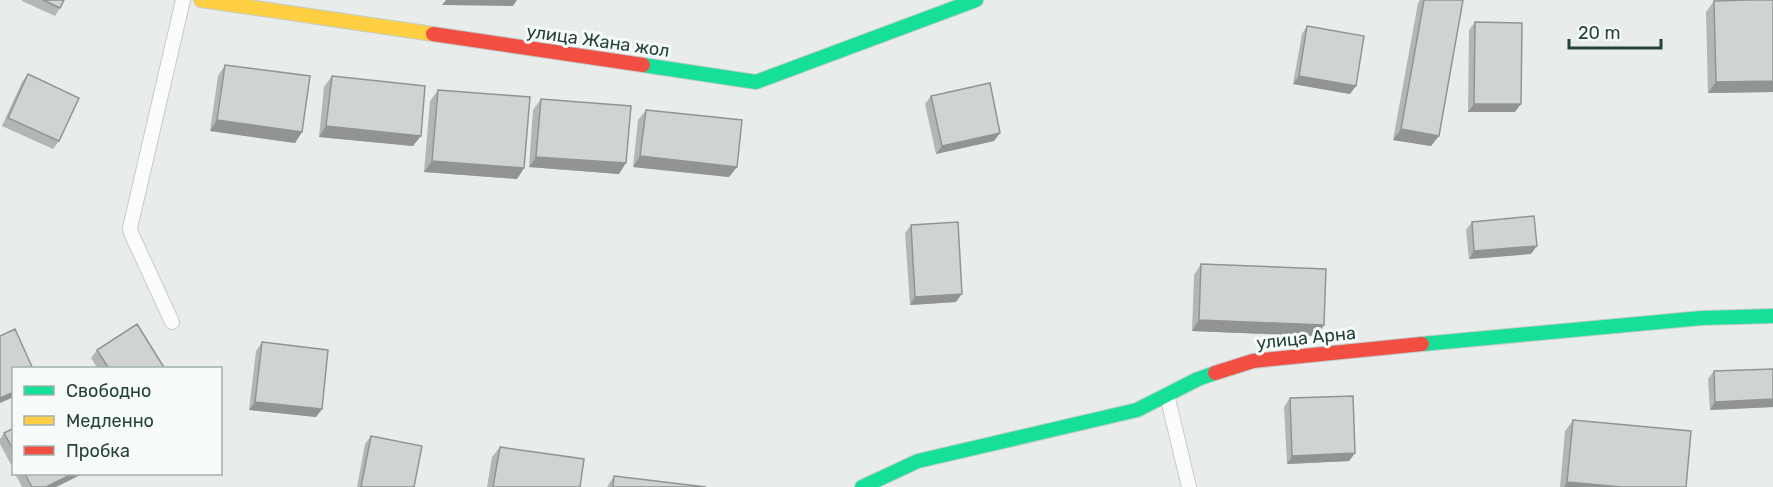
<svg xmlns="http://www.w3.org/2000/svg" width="1773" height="487" font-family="Rubik,sans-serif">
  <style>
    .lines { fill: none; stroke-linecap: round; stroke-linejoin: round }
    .lane-casing { stroke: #c5cac8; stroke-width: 16 }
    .fast-casing { stroke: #c3cbc8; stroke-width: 16 }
    .slow-casing { stroke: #c3cbc8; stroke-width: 16 }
    .jam-casing { stroke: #c3cbc8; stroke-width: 16 }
    .lane { stroke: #fcfcfc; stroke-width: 14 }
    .fast { stroke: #16e098; stroke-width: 14 }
    .slow { stroke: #ffcf43; stroke-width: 14 }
    .jam { stroke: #f24e42; stroke-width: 14 }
    .wall { fill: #b2b6b5 }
    .shaded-wall { fill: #919493 }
    .building { fill: #cfd4d2; stroke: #919493; stroke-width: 1.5 }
    .labels { text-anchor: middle; stroke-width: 6; stroke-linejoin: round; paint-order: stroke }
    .street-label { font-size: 18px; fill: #24423a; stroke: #f7fbf9 }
  </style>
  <rect width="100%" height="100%" fill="#e8edeb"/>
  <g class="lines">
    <defs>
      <path id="lane" d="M172,322L131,233L130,228L183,0
        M1167,395L1189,487"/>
      <path id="fast" d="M643,65L756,82L976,0
        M1422,344L1702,318L1773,316
        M862,487L918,461L1137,410L1198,379L1215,373"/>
      <path id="slow" d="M201,0L433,34"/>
      <path id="jam" d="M433,34L643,65
        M1215,373L1253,361L1422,344"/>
    </defs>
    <!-- lane casing -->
    <use href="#lane" class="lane-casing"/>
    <!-- fast casing -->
    <use href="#fast" class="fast-casing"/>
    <!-- slow casing -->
    <use href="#slow" class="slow-casing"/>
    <!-- jam casing -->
    <use href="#jam" class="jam-casing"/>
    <!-- lane -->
    <use href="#lane" class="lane"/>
    <!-- fast -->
    <use href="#fast" class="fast"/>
    <!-- slow -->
    <use href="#slow" class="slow"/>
    <!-- jam -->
    <use href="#jam" class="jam"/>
  </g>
  <!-- wall -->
  <path class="wall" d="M22,0H64L60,8L55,16L22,1Z
    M1420,0H1463L1431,146L1393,140L1418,3Z
    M1714,1L1773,92L1708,93L1706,12Z
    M1475,22L1515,112H1468L1469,30Z
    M1307,26L1350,94L1293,84L1302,34Z
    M225,65L302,132L295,143L210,131L218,76Z
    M28,74L59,141L53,149L2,126L22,82Z
    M332,76L413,146L319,137L324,87Z
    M438,90L524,168L517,179L424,172L430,101Z
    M931,96L1000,133L994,141L936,154L925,104Z
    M541,99L619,174L529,167L533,110Z
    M646,110L729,177L633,167L638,120Z
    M1472,222L1531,254L1469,259L1466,230Z
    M911,225L956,302L910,305L905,233Z
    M1201,264L1324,325L1317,336L1192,331L1194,275Z
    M262,342L322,409L316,417L249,410L256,351Z
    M97,350L165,369H98L91,358Z
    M1773,369V407L1710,410L1708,379L1714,371Z
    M1290,398L1355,453L1349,461L1287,464L1284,407Z
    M1573,420L1686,487H1560L1565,431Z
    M14,428V470L0,444V439L4,433Z
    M371,436L414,487H357L365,444Z
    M500,447L580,487H487L492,457Z
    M15,474H82L56,487H22Z
    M614,476L706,487H607Z"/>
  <!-- shaded-wall -->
  <path class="shaded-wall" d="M446,0H517L513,6L442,5Z
    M1299,76L1356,86L1350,94L1293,84Z
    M1773,81V92L1708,93L1716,82Z
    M1474,104H1521L1515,112H1468Z
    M217,120L302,132L295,143L210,131Z
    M326,126L421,136L413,146L319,137Z
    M1401,129L1439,136L1431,146L1393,140Z
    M1000,133L994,141L936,154L942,146Z
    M640,156L737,167L729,177L633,167Z
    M536,157L626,163L619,174L529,167Z
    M432,161L524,168L517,179L424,172Z
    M1537,246L1531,254L1469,259L1474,251Z
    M962,294L956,302L910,305L915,297Z
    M1199,320L1324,325L1317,336L1192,331Z
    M14,392V397L0,403V398Z
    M1773,399V407L1710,410L1715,402Z
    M255,402L322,409L316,417L249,410Z
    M1355,453L1349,461L1287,464L1292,456Z
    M72,474H82L56,487H46Z
    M1567,482L1622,487H1564Z"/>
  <!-- building -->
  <path class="building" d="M43,0H64L60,8Z
    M1424,0H1463L1439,136L1401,129Z
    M1748,0H1773V81L1716,82L1714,1Z
    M1475,22L1522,23L1521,104H1474Z
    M1307,26L1364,36L1356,86L1299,76Z
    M225,65L310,76L302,132L217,120Z
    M28,74L79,98L59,141L8,118Z
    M332,76L425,86L421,136L326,126Z
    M990,83L1000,133L942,146L931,96Z
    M438,90L530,97L524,168L432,161Z
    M541,99L631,106L626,163L536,157Z
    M646,110L742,120L737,167L640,156Z
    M1534,216L1537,246L1474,251L1472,222Z
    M958,222L962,294L915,297L911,225Z
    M1201,264L1326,269L1324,325L1199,320Z
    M137,324L165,369H109L97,350Z
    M15,329L33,369H14V392L0,398V336Z
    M262,342L328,350L322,409L255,402Z
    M1773,369V399L1715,402L1714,371Z
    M1353,396L1355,453L1292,456L1290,398Z
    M1573,420L1691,431L1686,487H1622L1567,482Z
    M14,428V451L4,433Z
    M371,436L422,446L414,487H361Z
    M500,447L584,459L580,487H493Z
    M25,474H72L46,487H32Z
    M614,476L706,487H613Z"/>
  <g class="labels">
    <!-- street labels -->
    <g class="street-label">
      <text transform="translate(598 41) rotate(8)" y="6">улица Жана жол</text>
      <text transform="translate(1306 338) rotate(-6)" y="6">улица Арна</text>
    </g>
  </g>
  <!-- legend -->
  <rect x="12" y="367" width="210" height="108" fill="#f7fbf9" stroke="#a3b1ad" stroke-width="1.5"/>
  <rect x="24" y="386" width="30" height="9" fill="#16e098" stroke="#a3b1ad" stroke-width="1.5"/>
  <text x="66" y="397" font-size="18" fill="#24423a">Свободно</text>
  <rect x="24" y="416" width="30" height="9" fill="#ffcf43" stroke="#a3b1ad" stroke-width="1.5"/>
  <text x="66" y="427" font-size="18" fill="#24423a">Медленно</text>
  <rect x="24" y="446" width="30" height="9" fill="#f24e42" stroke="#a3b1ad" stroke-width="1.5"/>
  <text x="66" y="457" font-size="18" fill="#24423a">Пробка</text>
  <!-- scale -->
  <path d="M1569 39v9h92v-9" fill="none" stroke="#24423a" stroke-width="3"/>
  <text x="1578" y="39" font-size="18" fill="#24423a" stroke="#f7fbf9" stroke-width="4.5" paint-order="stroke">20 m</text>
</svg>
